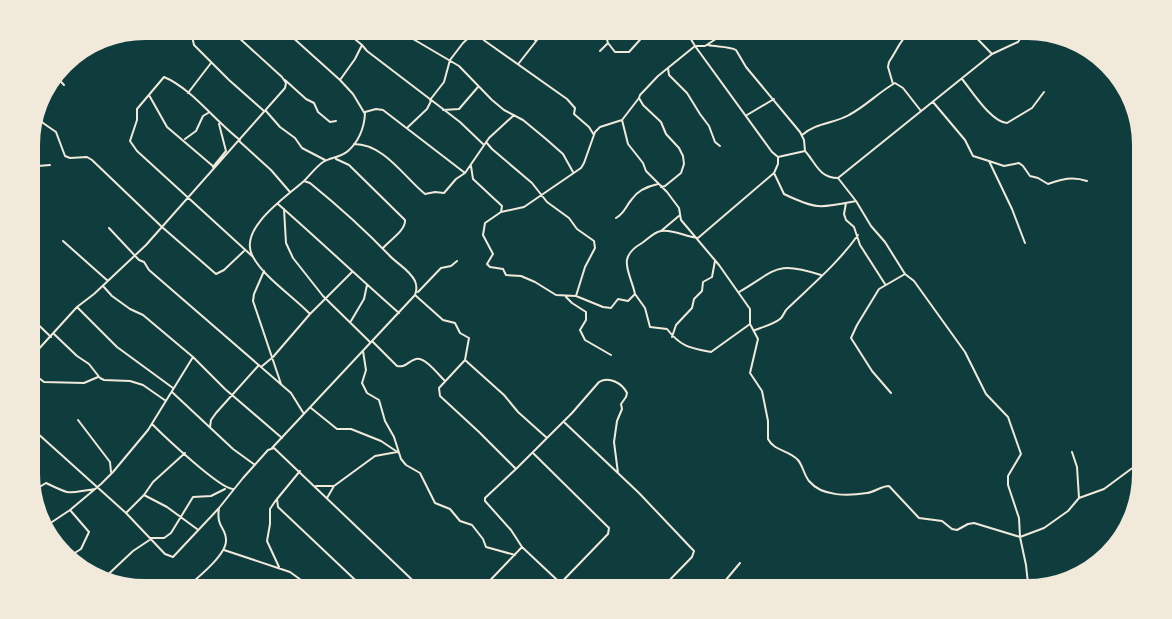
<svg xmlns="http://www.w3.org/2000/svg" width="1172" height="619" font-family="'Sofia Sans Condensed',sans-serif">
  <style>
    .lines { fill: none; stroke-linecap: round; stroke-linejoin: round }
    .minor { stroke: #f1e9da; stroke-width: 2 }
    .rim { fill: none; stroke: #f1e9da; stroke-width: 8 }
  </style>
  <rect width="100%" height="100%" fill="#0f3d3e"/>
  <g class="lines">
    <!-- minor -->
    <path class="minor" d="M196,26L192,36L194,45L229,80L264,111
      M280,26L340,80L353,94L365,114C364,128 358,142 348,151C340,158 331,157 323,162C316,167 310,175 304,181C286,197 239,228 252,255C263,277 293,296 310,314
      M339,26L362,45L355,59L340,80
      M405,26L407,33L413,39L459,66L492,100L504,110L523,120L546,139L563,154L573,172
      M471,26L475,32L485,41L567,99L575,108L574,114L589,127L594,135
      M521,26L535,40
      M683,26L695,46L772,152L778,157L805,151C816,163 819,178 838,178L992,54L1018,42L1029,26
      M965,26L992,54
      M239,38L249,26
      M608,43L615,52H629L647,32L656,26
      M362,45L367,51L460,122L484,145
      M708,45C716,47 729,46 736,50L746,67L800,132L804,140L805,151
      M600,51L608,43L603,26
      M82,53L87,44L95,37
      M519,63L548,26
      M668,68L669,75L687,93L700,114L709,126L715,142L720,146
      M53,73L64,85
      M962,79C972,91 991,122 1007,123L1032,108L1044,92
      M285,80L306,99L314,103L318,112L330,122L336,121
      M893,84L888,67L889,62C902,42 900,36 923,26
      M188,93L211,63
      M149,95L167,127L214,167
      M639,98L622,120L600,127L595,132L584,163L581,168L524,207L501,212L485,223L483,235L493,254L487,264L490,267L503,269L506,275L521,276L535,282L556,295L576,296L603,307L611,308L618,299L628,301L635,294C630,271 616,258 642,243C648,239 654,232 661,231C674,229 685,237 698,238L774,173L778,164V157
      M430,100L444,82L450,60L463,43L475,32
      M933,102L965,140L973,156L989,161L1012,209L1025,243
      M443,110L459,109L478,87
      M266,111L280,127L295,138L302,148L325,160
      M33,112L37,114L43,123L56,132L65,156L70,158L87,157L92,160L162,227L216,274L224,270L244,251
      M365,112L376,109L383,110L465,173
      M747,115L774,99
      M622,120L628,144L643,163L646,171L667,192L679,208L681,220L719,265L750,309V324L758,339L750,373L762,391L768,421V439C774,451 789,450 798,460C803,466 804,475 809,481C822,497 849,496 867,493C875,492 881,486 889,486L919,518L942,521L952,529L957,530L968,524L974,523L1020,537L1044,528L1068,511L1079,498L1104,489L1131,469L1145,461
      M408,127L427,109L431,101
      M802,135C817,122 833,124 849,115C866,106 879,92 895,83L903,88L921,111
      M185,139L196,131L203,116L208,113
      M240,140C216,122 191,88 164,77L137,109V120L130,141L137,151L252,256
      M239,141L271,170L290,192
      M486,142L492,149L532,183L547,202L569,218L577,229L594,241L595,248L585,267L576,296
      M354,144C384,144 404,177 425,194L435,192L444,193L456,179L465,173L489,138L514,115
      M26,156L38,166L50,165
      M336,159L349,165L405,220C406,230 390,240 383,248
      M989,161L1004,166L1019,163L1023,166L1030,176L1038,178L1048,184C1062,179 1072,176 1087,181
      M471,166L473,179L502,206L501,212
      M213,167L226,151L219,124
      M774,173L784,194C817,210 821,208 856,201
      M838,178L856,201L871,226L885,242L905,274L914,281L965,352L986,394L1008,417L1021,454L1008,476V485L1019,518L1020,537L1026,565L1029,593
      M661,187L665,186L681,173L684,164L683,156L679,148L666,134L661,122L643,105L639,98L640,95L658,76L695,46H705L722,35L754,26
      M846,203L844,214L846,220L854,227L860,245L885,284
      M278,204C319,240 358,277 399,313
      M284,209L286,243L293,258L323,296L370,342
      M616,218C625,213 625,207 632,199C638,190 649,186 658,184
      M109,228L139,260L144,262L149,270L291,393L304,414
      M661,231L680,215
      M63,241L108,281
      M264,271L254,294L253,301L281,384
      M103,286L112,296L130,309L143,315L193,357L225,389L282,438
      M418,292L441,268L451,266L457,261
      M739,292C777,270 775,260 821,275
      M635,294L645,308L650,327L667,329C681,347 690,348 711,352L750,324
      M415,295L443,320L455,323L460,333L469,338L465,360L439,388L440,396L479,432L516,469L572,413L599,382C609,376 622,383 627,393L626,397L621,404L622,409L617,421L614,442L618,473
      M566,297L572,303L586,312V320L580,330L585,340L611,355
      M77,307L117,347L173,388
      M26,313L51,337
      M351,321L364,299L367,285
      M755,330C763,327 774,324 780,319C784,316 784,311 788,308C812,285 839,262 858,235
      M54,334L77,356L89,364L100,378L104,380L130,381L143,385L166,401
      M672,337L676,325L692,308L694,299L702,291L703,282L712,277L715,261
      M372,341L397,366C406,368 408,361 416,359C425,357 438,374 444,380
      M363,351L366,370L362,383L367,393L379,400L385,421L394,437L401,459L406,465L420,473L435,503L450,509L460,521L472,525L483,539L486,547L515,555
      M465,360L504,395L518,412L547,438
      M26,363L77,307L94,294L146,245L285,88L286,83L282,77L226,26
      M261,367L273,357L310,314L352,272
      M26,368L44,382L84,383L98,377
      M172,392L233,449L255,465
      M891,393L872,371L851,338L857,325L879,289L905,274
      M311,408L337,429H351L381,441L399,453
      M78,420L110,462L111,472
      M564,422L639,493L694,551L692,557L657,593
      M26,423L126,513L165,554L173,557L219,508L243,478L268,450L274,448L426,593
      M152,424C164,436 220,489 233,489
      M210,427L211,420L216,413L259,365
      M272,448L415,295C417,290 417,286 415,281C409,269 397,264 389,255C364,229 337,205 310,183L304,181
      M1072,452L1077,467L1079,498
      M533,453L609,528L608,534L551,593
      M1146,453L1144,456L1146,463
      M516,469L485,498V501L511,530L522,547
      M300,471L277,499L278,507L369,593
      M316,486H334
      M28,494L46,483C73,496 66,493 95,489
      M144,495L167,507L197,529
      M327,498L334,486L375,456L397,452
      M276,500L270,509V524L267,541L279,567
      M127,512L144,495L153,482L185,453
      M43,528L70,510L101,484L113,472L148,430L193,357
      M150,538H164L171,533L193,497L211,496L225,489
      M224,550L290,572L301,580L307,593
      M65,559L81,549L89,532L70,510
      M99,583L133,551L151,539
      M180,593C191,583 227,556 226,540C226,527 216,528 219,508
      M478,593L522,547L571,593
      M715,593L740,563"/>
  </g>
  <!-- crop -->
  <path d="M0 0H1172V619H0ZM145 36H1027A109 109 0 0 1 1136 145V474A109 109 0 0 1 1027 583H145A109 109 0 0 1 36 474V145A109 109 0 0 1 145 36Z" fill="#f1e9da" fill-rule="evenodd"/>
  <path class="rim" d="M145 36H1027A109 109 0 0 1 1136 145V474A109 109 0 0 1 1027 583H145A109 109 0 0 1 36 474V145A109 109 0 0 1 145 36Z"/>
</svg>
